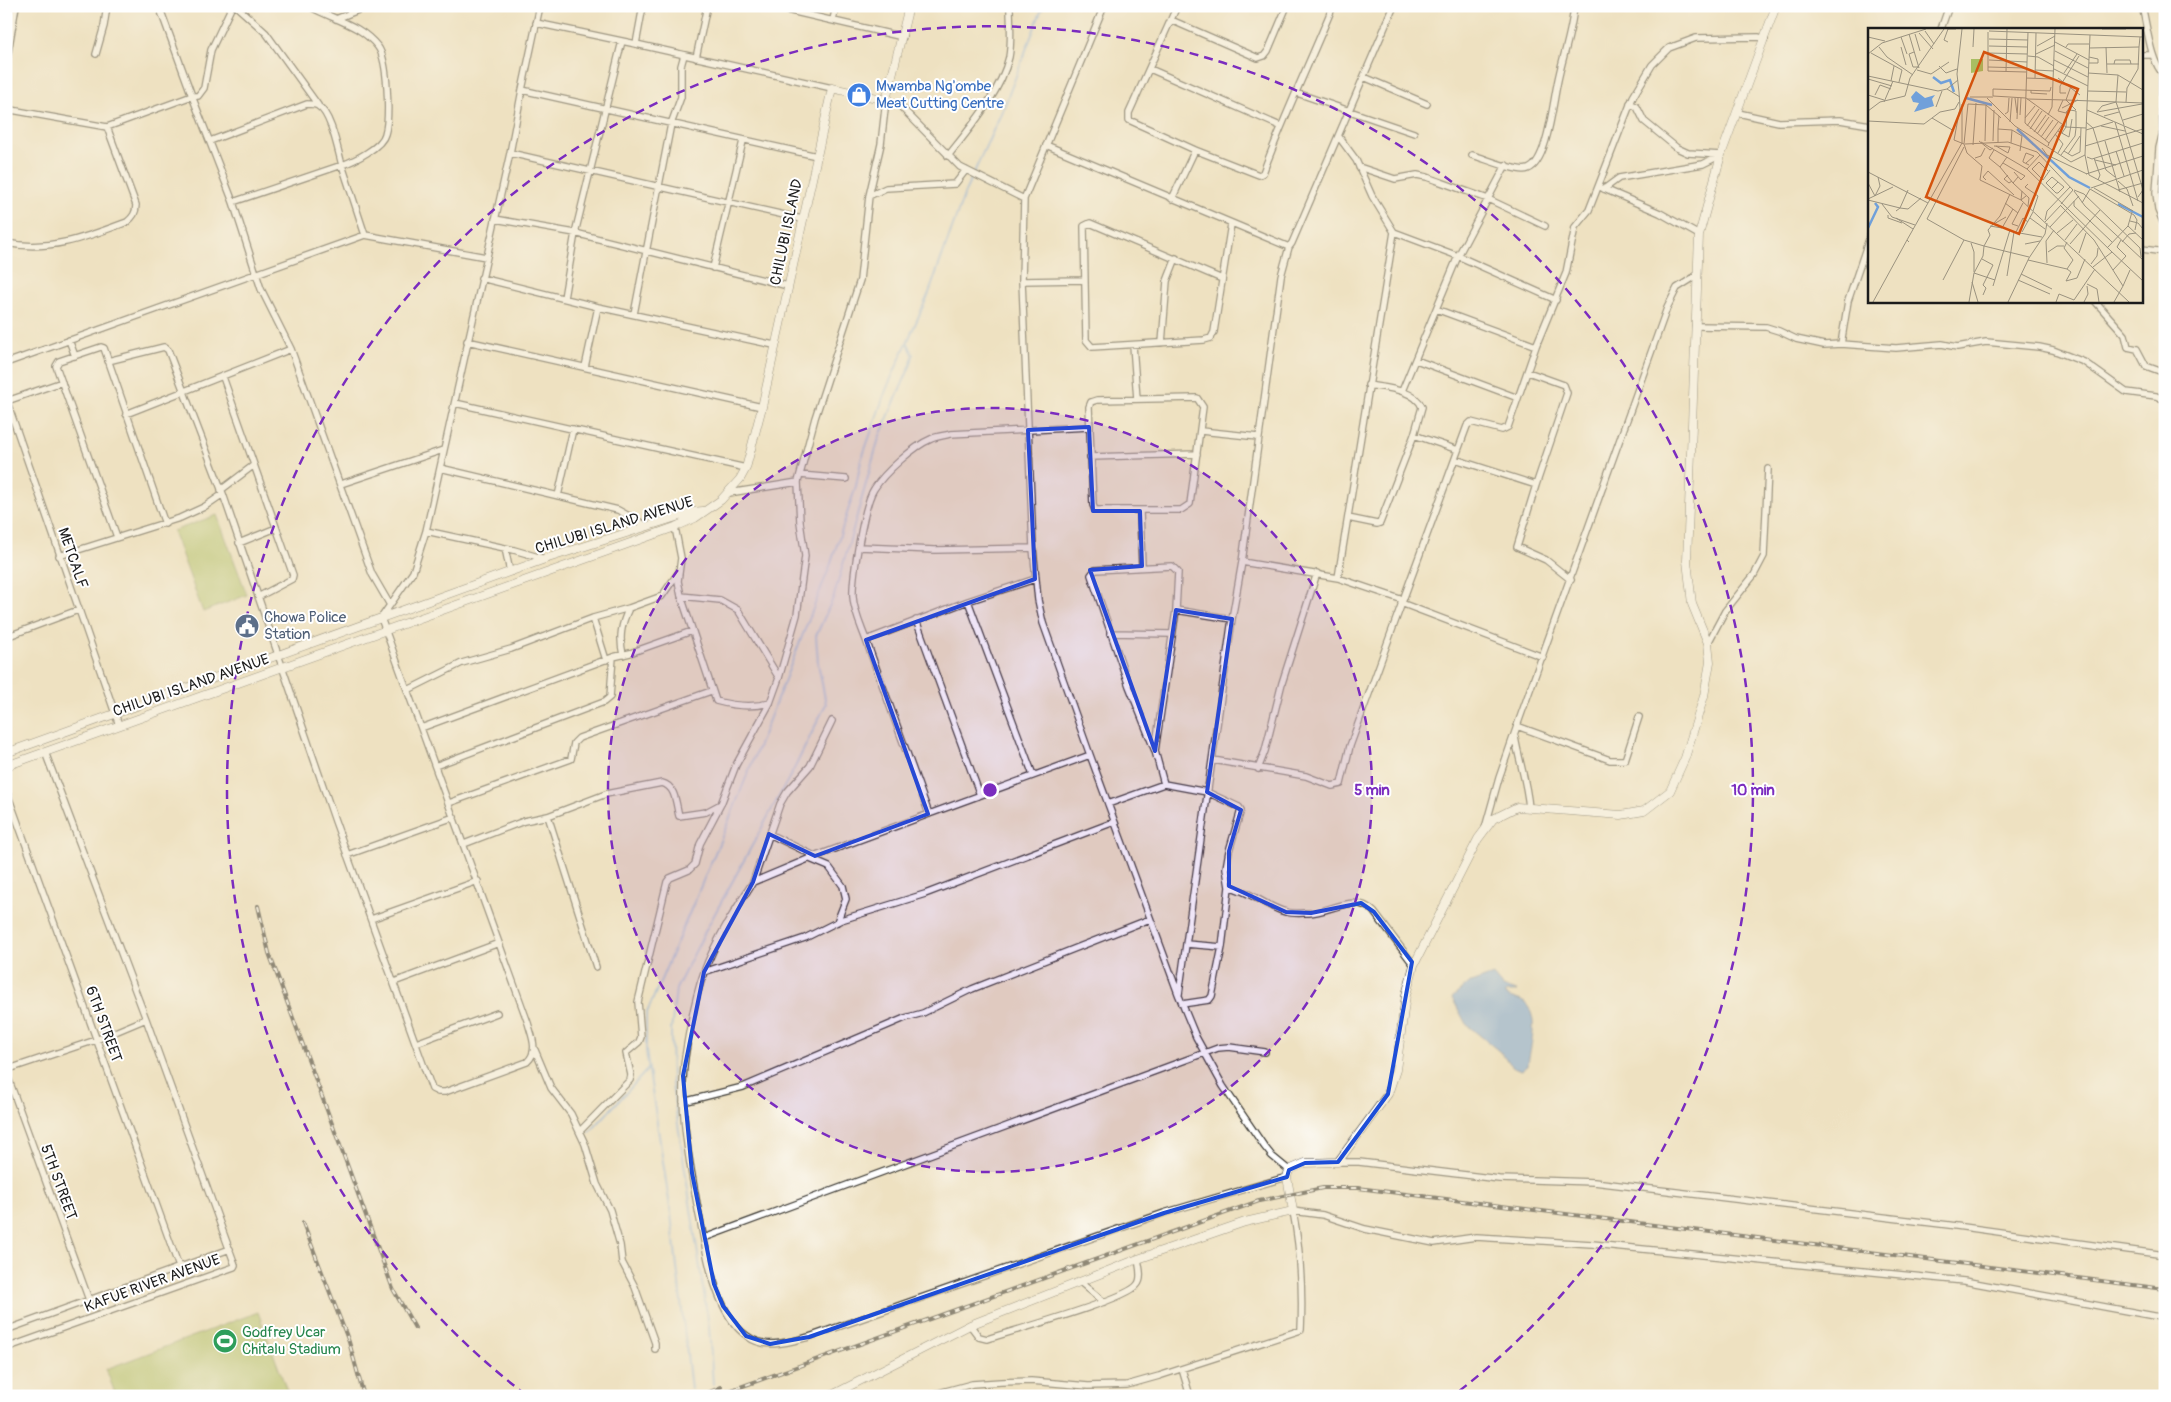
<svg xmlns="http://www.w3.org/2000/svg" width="2171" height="1402" font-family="Pangolin,sans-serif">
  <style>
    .green { fill: #a9be62; stroke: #626d3f }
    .water { fill: #70a0da; stroke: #465e7b }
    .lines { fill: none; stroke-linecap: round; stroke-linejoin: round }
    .stream { stroke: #70a0da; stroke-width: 2 }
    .street-casing { stroke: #3c3a35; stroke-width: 8 }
    .secondary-casing { stroke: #3c3a35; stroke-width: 9 }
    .street { stroke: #fff; stroke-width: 5.5 }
    .secondary { stroke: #fff; stroke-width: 8 }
    .rail-casing { stroke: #1c1c1c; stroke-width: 4 }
    .rail { stroke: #fff; stroke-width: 2; stroke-dasharray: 5.5; stroke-linecap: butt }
    .marked { fill: none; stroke: #1d4ed8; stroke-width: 4; stroke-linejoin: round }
    .ring { fill: none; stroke: #7b2cbf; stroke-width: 2.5; stroke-dasharray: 9 6 }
    .labels { text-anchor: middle; stroke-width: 4; stroke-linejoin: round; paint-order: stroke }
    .shop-label { font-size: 15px; fill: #366cbe; stroke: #fff; text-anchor: start }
    .street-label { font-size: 15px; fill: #1c1c1c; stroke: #fff }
    .service-label { font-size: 15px; fill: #4e5e75; stroke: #fff; text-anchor: start }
    .leisure-label { font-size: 15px; fill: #27864d; stroke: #fff; text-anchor: start }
    .inset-river { fill: none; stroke: #70a0da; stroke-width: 2.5 }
    .inset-road { fill: none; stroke: #9a927f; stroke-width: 1 }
    .view { fill: #d4530e; fill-opacity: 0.15; stroke: #d4530e; stroke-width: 2.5 }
    .inset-edge { fill: none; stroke: #1c1c1c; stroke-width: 2.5 }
    .centre { fill: #7b2cbf; stroke: #fff; stroke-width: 2.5 }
    .ring-label { font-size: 15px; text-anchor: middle; font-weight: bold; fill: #7b2cbf; stroke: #fff; stroke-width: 4; stroke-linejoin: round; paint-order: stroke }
  </style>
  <rect width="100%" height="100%" fill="#fff"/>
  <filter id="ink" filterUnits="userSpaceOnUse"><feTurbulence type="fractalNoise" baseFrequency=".02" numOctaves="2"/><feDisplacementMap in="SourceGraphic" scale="10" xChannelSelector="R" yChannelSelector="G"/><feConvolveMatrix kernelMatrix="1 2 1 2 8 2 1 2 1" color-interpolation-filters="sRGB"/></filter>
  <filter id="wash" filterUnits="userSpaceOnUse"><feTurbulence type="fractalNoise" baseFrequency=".0096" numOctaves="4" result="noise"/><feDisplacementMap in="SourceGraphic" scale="20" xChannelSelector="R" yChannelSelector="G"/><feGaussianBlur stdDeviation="1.12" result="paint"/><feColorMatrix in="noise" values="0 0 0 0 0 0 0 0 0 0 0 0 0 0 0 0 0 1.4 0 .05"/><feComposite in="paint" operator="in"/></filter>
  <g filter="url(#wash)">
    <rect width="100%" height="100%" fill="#eee1c1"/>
    <!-- green -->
    <path class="green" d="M217,515L247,595L203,612L173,531Z
      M258,1312L289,1396H116L106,1369Z"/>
    <!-- water -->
    <path class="water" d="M1493,975L1503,987L1517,991L1515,992H1506V995C1512,999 1520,999 1525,1003C1541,1019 1529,1048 1528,1066L1522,1070C1513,1068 1510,1065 1506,1057L1466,1024L1452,998L1468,984Z"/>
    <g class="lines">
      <!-- stream -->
      <path class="stream" d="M590,1132L648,1069
        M713,1384L709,1327L672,1085L671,1031L676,989L707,928L795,767L826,704L818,663L816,636L834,596L879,438L911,364L913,355L908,343
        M691,1389L671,1214L646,1051V1015L732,813L830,566L856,486L861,461L886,390L929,293L965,192L1004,107L1043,6"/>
    </g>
  </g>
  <g filter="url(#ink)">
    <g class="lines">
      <defs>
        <path id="street" d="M159,6L192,96H198L204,88L211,50L232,6
          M236,6L266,33L318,105
          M769,6L903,37
          M1104,6L1024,199L1022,281L1033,548L1038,600L1043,623L1090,755L1179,996L1196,1037L1223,1086L1264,1146L1272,1156L1289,1170
          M1177,6L1129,113V120L1195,150L1259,175L1263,173C1284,116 1310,62 1333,6
          M2142,6C2147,25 2150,62 2164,75
          M336,19L368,6
          M833,20L836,6
          M1171,20L1258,58L1264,56L1268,51L1287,6
          M536,23L636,44L832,88
          M1941,29L1949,6
          M636,44L643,6
          M96,54L104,26L107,6
          M2142,55H2153
          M696,58L707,6
          M6,64L16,6
          M1150,69L1280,126
          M2162,74L2163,132L2159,148L2156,193L2158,210L2165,227
          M1364,77L1427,104
          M522,90L817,156
          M1297,93L1414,133
          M6,109L107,127L192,96L233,202L261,289L291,349L372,574L390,605
          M1738,113L1779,122L1840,120L1870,125
          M1339,137L1356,160L1372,196L1394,232
          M210,141L307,104C310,104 315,104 318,106C331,113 338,151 342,165C354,161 382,147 385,134C390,118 388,60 378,47C360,24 334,20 309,6
          M1046,145L1289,247L1292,243L1394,6
          M510,153L802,219
          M1472,155C1484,158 1518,173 1528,169C1547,163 1553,103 1557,85C1562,58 1572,33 1574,6
          M948,156C970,128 1001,92 1009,57C1012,41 1010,22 1010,6
          M1506,165L1458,256L1556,300
          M1359,167L1395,179L1417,175L1427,177L1488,199L1545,226
          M1602,188L1660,213L1699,235
          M1604,189L1619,178L1703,164L1721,155L1688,153L1677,148L1644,121L1637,107L1630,103
          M869,196L886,188L955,184L966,170
          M1172,199L1195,150
          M233,202L342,165L365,235
          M495,219L575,233L788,286
          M6,243C50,252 87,237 127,222C133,217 136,213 136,205L107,127
          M2142,249L2165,252
          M713,268L743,141
          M481,278L598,307L774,345
          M1222,279L1090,223L1084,226L1086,340L1092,347L1204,340L1211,338L1214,332L1231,224
          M1022,281L1083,280
          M564,298L575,233L622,41
          M2095,301L2125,335L2128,347L2137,349L2146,366L2165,373
          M634,314L671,124L681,97V66L684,55
          M1695,326L1766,327L1779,331L1796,339L1824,345L1841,344L1896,348L1942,344L1957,347L1986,342L2039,347L2053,350L2084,362L2126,392L2156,396L2165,400
          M69,340L75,356
          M467,341L762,407
          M1162,343L1167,281L1176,258
          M1841,344L1848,301L1870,236
          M1133,345L1137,399
          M1536,346L1566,273L1575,227L1589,210L1633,97L1652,65L1669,48L1696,38L1759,37L1765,39
          M1416,360L1518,398
          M108,361L164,347L168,350L223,494L335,821L432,1089L438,1092H445L527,1062C539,1051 532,1037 528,1023L381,618L413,572L426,531L510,153L522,90L540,6
          M6,363L365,235L486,257
          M585,367L598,307
          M223,377L293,575L292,579L258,597
          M1197,398L1203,407L1190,504L1181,510H1095L1093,505L1089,407L1091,402L1097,400Z
          M6,399L119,725
          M7,401L62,382
          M455,403L746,468
          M126,414L291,349
          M1201,431L1258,437
          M1414,435L1458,450
          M1090,457L1197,454
          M1455,459L1536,485L1567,393L1564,385L1528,372
          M440,468L618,510L647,526
          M800,475L846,479
          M341,484L443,450
          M1536,485L1517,547L1546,560L1571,580
          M221,490L254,465
          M729,493L798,482
          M558,496L573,429
          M1140,511L1142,566
          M1348,518L1377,524L1380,523L1414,435L1422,407C1415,389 1385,388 1368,385
          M675,527L681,558L678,581L681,596L716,701C734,706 751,708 770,703
          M426,531L514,550L545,559
          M117,537L56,366L59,361L101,347L104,348L165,524
          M239,543L276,528
          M859,547L935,550L1033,548
          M505,548L510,572
          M59,556L180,518L204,507L223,494
          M1242,562L1338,578L1403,600L1467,426L1471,422L1502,430L1508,427L1536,346L1436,309
          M1338,578L1394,232L1458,256L1402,391
          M1035,579L968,601L866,640L929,814L1090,755
          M681,596L720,600L738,610L779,678
          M968,601L1033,775
          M1401,603L1543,657
          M1176,610L1232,619
          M593,618L606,660
          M916,620L980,795
          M1110,633L1171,634
          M6,637L78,610
          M866,640C861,626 854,612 853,597C852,577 864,504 874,489C884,473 914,446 931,439C937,436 944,436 950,434L1089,427
          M1708,643L1725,611L1754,575L1764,556L1768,469
          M623,655C619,637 621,625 629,608L662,596L678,573
          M408,690L462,663L511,649L593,618L629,608
          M1639,717L1625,760H1610L1517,726L1667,308L1677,288L1696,276
          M832,721L810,766L787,792L780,804L753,882L808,859L929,814
          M421,728L613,657L630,653L692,631
          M1515,737C1519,761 1527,783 1529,808
          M1155,751L1176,610L1178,572L1172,566L1095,570L1091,575L1129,686L1155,751L1164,784
          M1213,760L1306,776L1332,786L1341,784L1350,746L1403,600
          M435,766L604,702L610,697L613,657
          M1258,769L1265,751L1282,683L1317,573
          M6,790L179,1267
          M449,803L571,759L574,743L579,738L711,691
          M1108,804L1164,784L1207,792L1239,807L1241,810L1229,851L1226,868L1229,887L1222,947L1212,996L1209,1000L1182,1004
          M548,816L596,967
          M1485,828L1499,778L1517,726
          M769,834L815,856
          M464,844L524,821L548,816L606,794L662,783C676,786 676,805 679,816L706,812L721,804
          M347,855L454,817
          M810,859L829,867L843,886L846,899L837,922
          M753,882C735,910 715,941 704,972C695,997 689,1031 685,1057C678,1107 690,1166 699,1215C704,1238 707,1263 715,1285C721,1303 731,1325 747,1336C765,1350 789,1342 809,1337L1164,1213L1287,1177
          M1229,887C1249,890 1266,907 1286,912C1293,914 1302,913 1309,913C1332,912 1355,892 1374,912L1414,965
          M371,919L478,881
          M1186,944L1222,947
          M704,972L805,938L841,920L925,894L1114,822
          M394,982L499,943
          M1179,994L1232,619L1242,562L1281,276L1289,247
          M416,1043L497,1013
          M535,1050L551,1088L571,1114L585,1144L597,1184L610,1210L620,1245L622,1262L635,1287L655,1343V1349
          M6,1070L96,1040L146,1019
          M6,1072L89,1300
          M683,1102L743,1087L905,1018L923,1013L972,989L1150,919
          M580,1131L630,1080L631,1075L626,1053L639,1042L641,1037L638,1002L667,882L670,878L689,870L695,864L700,844L721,804L736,765L770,703L779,678L797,615L805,556L800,522L798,482L815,418L860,280L869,196L881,144L886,100L901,107L960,167L1024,199
          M1338,1162H1359L1499,1179L1594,1182L1949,1225L2165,1255
          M704,1238L1218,1048L1229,1047L1265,1052
          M1080,1282L1104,1302
          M970,1325L979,1337L987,1339C1012,1331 1126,1300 1137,1285C1143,1279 1139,1266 1138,1259
          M6,1330L230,1249
          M6,1348L234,1267L235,1265L146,1019L45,752
          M1182,1369L1190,1396
          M927,1396L972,1384L1001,1382L1031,1381L1088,1386L1127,1385L1159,1376L1301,1330C1303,1288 1301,1253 1293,1211L1323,1215L1365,1229L1434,1243L1476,1237L1592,1244L1964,1281L2165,1318"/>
        <path id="secondary" d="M6,753L545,559L692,512L703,511
          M6,766L675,527L695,518L721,500L740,479L746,468L762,407L832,88L886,100L909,6
          M830,1396L970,1325L1138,1259L1245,1222L1293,1211L1287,1177L1289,1170L1305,1163L1338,1162L1388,1094L1396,1070L1406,995L1414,965L1478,839L1493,819L1517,807L1621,815L1644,811L1670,791L1685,758L1704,696L1710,662L1708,643L1692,604L1687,561L1699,235L1721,155L1776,6"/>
      </defs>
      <!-- street casing -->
      <use href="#street" class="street-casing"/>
      <!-- secondary casing -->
      <use href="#secondary" class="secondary-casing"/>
      <!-- street -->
      <use href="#street" class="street"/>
      <!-- secondary -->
      <use href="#secondary" class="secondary"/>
      <defs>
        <path id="rail" d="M258,906L269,953L393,1289L415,1328
          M303,1223L349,1342L364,1396
          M701,1396L721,1387
          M715,1396L1259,1201L1323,1188H1358L2165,1289"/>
      </defs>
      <!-- rail casing -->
      <use href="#rail" class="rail-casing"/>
      <!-- rail -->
      <use href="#rail" class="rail"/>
    </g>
  </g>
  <!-- marked area -->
  <path d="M0 0H2171V1402H0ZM1089,427L1093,511H1140L1142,566L1090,570L1155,751L1176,610L1232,619L1207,792L1241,810L1229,851V886L1286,912L1311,913L1361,903L1374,912L1412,962L1388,1094L1338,1162L1305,1163L1289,1170L1287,1177L1164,1213L809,1337L770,1344L746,1336L723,1306L714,1284L692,1173L683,1076L704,972L753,882L769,834L815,856L928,814L866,640L1035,579L1028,430Z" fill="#eee1c1" fill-opacity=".55" fill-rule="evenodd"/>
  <path class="marked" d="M1089,427L1093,511H1140L1142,566L1090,570L1155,751L1176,610L1232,619L1207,792L1241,810L1229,851V886L1286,912L1311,913L1361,903L1374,912L1412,962L1388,1094L1338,1162L1305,1163L1289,1170L1287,1177L1164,1213L809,1337L770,1344L746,1336L723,1306L714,1284L692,1173L683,1076L704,972L753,882L769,834L815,856L928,814L866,640L1035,579L1028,430Z"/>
  <!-- distance rings -->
  <circle cx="990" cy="790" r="382" fill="#7b2cbf" fill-opacity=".12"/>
  <g class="ring">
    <circle cx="990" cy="790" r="382"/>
    <path d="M526 1395A763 763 0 1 1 1454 1395"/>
  </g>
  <!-- icons -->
  <defs>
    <symbol id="shop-disc" viewBox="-11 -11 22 22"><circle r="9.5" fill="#3f7fe0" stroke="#fff"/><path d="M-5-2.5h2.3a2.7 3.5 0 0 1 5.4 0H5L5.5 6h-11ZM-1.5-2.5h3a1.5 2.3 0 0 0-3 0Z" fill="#fff"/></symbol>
    <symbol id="civic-disc" viewBox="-11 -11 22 22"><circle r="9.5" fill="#5c6f8a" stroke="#fff"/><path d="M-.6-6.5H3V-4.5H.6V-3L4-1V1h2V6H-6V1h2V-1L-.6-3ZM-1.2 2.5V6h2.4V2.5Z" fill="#fff"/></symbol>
    <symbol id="stadium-disc" viewBox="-11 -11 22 22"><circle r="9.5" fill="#2e9e5b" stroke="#fff"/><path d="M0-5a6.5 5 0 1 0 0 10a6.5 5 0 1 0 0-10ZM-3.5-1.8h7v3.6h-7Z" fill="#fff"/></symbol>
  </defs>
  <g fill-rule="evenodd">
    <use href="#shop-disc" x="845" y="81" width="28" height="28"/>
    <use href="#civic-disc" x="233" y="612" width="28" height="28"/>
    <use href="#stadium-disc" x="211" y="1327" width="28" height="28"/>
  </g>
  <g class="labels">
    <!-- shop labels -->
    <g class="shop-label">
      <text x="876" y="91">Mwamba Ng'ombe<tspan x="876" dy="17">Meat Cutting Centre</tspan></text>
    </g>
    <!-- street labels -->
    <g class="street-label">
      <text transform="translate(786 232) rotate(-78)" y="5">CHILUBI ISLAND</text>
      <text transform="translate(614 525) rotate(-17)" y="5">CHILUBI ISLAND AVENUE</text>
      <text transform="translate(73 558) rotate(71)" y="5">METCALF</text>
      <text transform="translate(191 685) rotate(-19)" y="5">CHILUBI ISLAND AVENUE</text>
      <text transform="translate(104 1024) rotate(70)" y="5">6TH STREET</text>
      <text transform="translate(59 1182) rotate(70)" y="5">5TH STREET</text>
      <text transform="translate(152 1283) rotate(-20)" y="5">KAFUE RIVER AVENUE</text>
    </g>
    <!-- service labels -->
    <g class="service-label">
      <text x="264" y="622">Chowa Police<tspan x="264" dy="17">Station</tspan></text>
    </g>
    <!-- leisure labels -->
    <g class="leisure-label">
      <text x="242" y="1337">Godfrey Ucar<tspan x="242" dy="17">Chitalu Stadium</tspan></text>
    </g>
  </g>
  <!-- overview -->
  <g transform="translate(1868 28)">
    <rect width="275" height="275" fill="#eee1c1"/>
    <path d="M103,31H115V43L103,45Z" fill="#a9be62"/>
    <path d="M48,63L57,70L67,67L64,71L66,78L46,84L51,75L45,74L43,69Z" fill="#70a0da"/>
    <path class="inset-river" d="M65,49L73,55L82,52L86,64M98,70L124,77M149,101L201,149L222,160M250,176L275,189M0,200L10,179L7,175"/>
    <path class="inset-road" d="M234,1H258M57,3L66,16M121,3L275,9M51,5L65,21M41,6L51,40M47,6L52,23M222,7L217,127L221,147L275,175M0,9L17,13M33,9L39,26M121,11L160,12M80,14L76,12L80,1H88M187,14L221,32M121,18L159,19M169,18L187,8M11,19L19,29L45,47M33,19L38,37M105,19L106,1M198,19L200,16H221M238,19L239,45M221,20L271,19L272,9M187,23L220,40M46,24L41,26L45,39H51M3,25L34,42L31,54M120,25L159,26M0,26L14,15L58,1M168,26L187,17M160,28L170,29L186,38M221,29L230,31V35H221M121,32L159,34M186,32L220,49M239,36H271M246,36L247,32H262L263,36M71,38L78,45L89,41M120,39L158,40M186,41L220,58M49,42L63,46L81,34M167,42L186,43M120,43V4M120,43L158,44M138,44L139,1M196,45L209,26M220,45L250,47L275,62M250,47L248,74L256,97M0,48L70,63L79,61L90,52M158,50L185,51M167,50L168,5M190,50L212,67M0,51L24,58M23,53L26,38M183,59L182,63L125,61V68L158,70L198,99L199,83M79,61L92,69M163,62V65L179,66M220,63L258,64M91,64L92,80L86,112L96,116L99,125L114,138L112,152L153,172L261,274M91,64L89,46L94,1M198,65H192V58L211,28M0,67L16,72M7,67L12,57L23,61M102,69H125M119,70L147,98L203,134M147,70L149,85M159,71L198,72L203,58M195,72L190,83L198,85L203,77M16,74L25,53M258,74L259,60L270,41L271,19M68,79L74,63M194,80L210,72M202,82L208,83V100M208,82L198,72L275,75M219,82L275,106M0,83L12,74L37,68L42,50L76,1M229,84L274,76M229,84L234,78L248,74M137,86L140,84L141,70M152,87L153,70M180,87L184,79L187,1M236,88L251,84M64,90L86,103M157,90L167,78M149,91L150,70M255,92L275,86M0,93L56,96L72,84L87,81L91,74M142,94L144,70M218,94L225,100L238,142L247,149M247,94L270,173M157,95L160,4M157,95L181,115L180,118M159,98L171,81M233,98L257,103M256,98L275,162L270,169M130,101L131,88L133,90M162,101L174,83M144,102L154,108L152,123M218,102L245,94M190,103L201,109L204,91M166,104L178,87M194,105L198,99L218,100M169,106L181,89M187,106L195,116L190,125M173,109L185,92M177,112L190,94M111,113L122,122L125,120M117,113L118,77M125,113L126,82M237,113L252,164M113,114L159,141M130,114V101L144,102L143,115M181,115L194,97M96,116L100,76L118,77L131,88M97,116L140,114L169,124L205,162L193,176M105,117L108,75M126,118L142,119L140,125L128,118M217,118L275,101M96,119L59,191L96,212L116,218L115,228L106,245M174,120L179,127L219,146M126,122L121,130L132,139M196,123L204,128L212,124L213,100M248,123L256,148M200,126L212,108M172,127L159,141L244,224L225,239M193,127L207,108L208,100M139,129L132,139L145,155L150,149M219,129L224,131L275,115M107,130L113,128L117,120M226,130L232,147L230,152M227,132L248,137M203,134L217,127M135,135L157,148L153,152L146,144M158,135L166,128L158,125L155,133V134L161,137M180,143L171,134L164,141L175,152L182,142M0,144L60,175M218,146L275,128M140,147L136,151L141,155L144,153M118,152L115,149L120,143L146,167M250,153L259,161L265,178M0,155L7,168L12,158L10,149M145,155L161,170L160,178M160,156L157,159L170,168L165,183M184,160L190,154L184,149L178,155L188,165H190L196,159L190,154M223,160L275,142M226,160L265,183M206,162L216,166L272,220L273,229M250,162L275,155M154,163L153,172L158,168M206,163L217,178L275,232M142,166L132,188L120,202L122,207L116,218L161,229M0,171L25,159M0,172L32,180L40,162M137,175L150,185M214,175L222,161L266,187L269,192L267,202M14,176L24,189L47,197M193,178L226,212L255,258L246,274M232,182L222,193L244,214M28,183L32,180L40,181L53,170M20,187V190L34,195M28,190L45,201M162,190L177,201M177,192L179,183L202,159M262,193L270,195L275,201M177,194L193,177M124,197L138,189M122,198L134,200L145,181M150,198L144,196L155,175M260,198L275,212M182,199L211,168M148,204L155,190L160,194M154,204L165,184M189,205L205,192M197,212L209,196M41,214L39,212L94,115V76M254,214L261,206L268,205M103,215L106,224V244M157,216L172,213M202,216L222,193L206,178V173M239,220L260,198L264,184M180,224L189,218H196M244,224L275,253M211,225L218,205M114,231L125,237L115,257L118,260L115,267M160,232L199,241L203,244L198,253M179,235L178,213L186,202M223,236L229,228L230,220M199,241L205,232L196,220L199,214M245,242L258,228L249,219L253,212M153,246L184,261M139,248L146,204L174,209M75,252L96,212M150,252L182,266M198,253L209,250L217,231M104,254L110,274M219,256L229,261L231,274M125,258L142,202M255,258L262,242M5,274L39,212M101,274L106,245L127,252M140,274L161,230L177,206L179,195M188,274L191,266L206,272L227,241M216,274L220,266L219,258"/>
    <path class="view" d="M116,24L210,61L151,206L58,169Z"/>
    <rect width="275" height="275" class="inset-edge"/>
  </g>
  <circle cx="990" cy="790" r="8" class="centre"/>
  <g class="ring-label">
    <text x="1372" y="795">5 min</text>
    <text x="1753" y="795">10 min</text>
  </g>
  <!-- margin -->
  <rect width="2171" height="1402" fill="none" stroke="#fff" stroke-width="25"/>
</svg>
